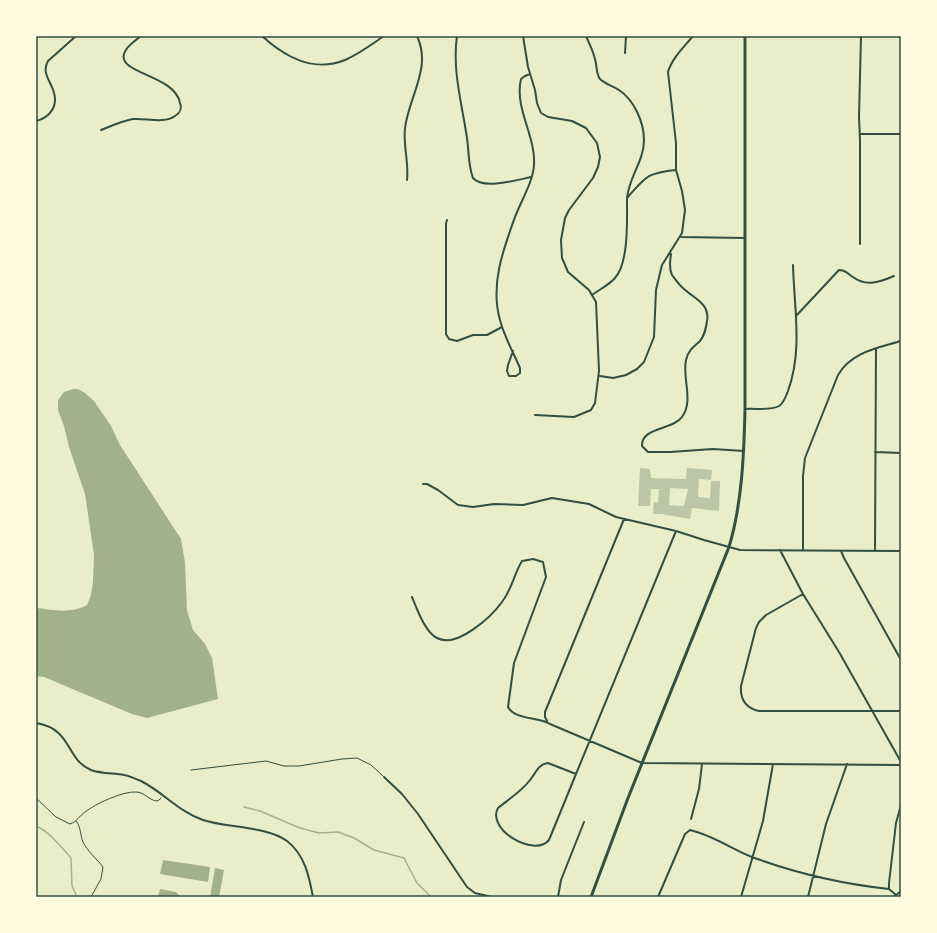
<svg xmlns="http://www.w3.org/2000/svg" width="937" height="933" font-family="Lato,sans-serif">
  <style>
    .water { fill: #a3b18a }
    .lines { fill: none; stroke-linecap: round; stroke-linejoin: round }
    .stream { stroke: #a3b18a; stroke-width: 1.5 }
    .building { fill: #bcc5a7; fill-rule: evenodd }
    .path { stroke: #344e41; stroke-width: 1 }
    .service { stroke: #344e41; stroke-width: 1 }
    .minor { stroke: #344e41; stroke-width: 2 }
    .secondary { stroke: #344e41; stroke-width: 3 }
    .neatline { fill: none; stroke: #344e41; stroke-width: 1.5 }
  </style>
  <rect width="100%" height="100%" fill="#e9edc9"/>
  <!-- water -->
  <path class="water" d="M73,389H78L85,393L94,401L111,426L120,445L181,539L185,562L187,610L193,630L205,644L212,658L218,699L147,718L132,714L44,677L36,676V608C55,610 70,614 87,605L91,595L93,582L94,555L85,494L69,447L64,426L58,410V400L64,392Z
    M163,860L210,867L208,882L160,874Z
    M215,868L224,870L219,897H210Z
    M160,889L176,892L181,897H158Z"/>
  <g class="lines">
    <!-- stream -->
    <path class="stream" d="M244,807L260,811L300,828L319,833L338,832L354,838L374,850L404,858L417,883L431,897
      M36,826C50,832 61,847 71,858L72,886L77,897"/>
  </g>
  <!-- building -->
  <path class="building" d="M640,468L650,469L651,478L686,479L687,468L712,470L711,480L699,479L698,497L710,498L711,481H720L719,511L692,508L690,519L661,514H653L654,502L658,503L659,489H651L650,506H638ZM670,488L688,489L684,506L669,505Z"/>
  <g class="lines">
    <!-- path -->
    <path class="path" d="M36,798L56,817L70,824C77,822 79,816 85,812C95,804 123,791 136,792C145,792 149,801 158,801L161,798
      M76,821C81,826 80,835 83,842C87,851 97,859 103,867L101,879L91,897"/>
    <!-- service -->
    <path class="service" d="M191,770L266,761L284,766H299L342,759L357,758L371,765L383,776"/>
    <!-- minor -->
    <path class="minor" d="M262,36C285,57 313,73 345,60C359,54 372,44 384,36
      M457,36C452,70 462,104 467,138C469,151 468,165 473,178C483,190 517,180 531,177
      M523,36L528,67L535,90L537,103L541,113L548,117L572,121L586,128L597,143L600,157L598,167L593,178L569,210L565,218L561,240L562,258L568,272L589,290L596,302L599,371L595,403L591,410L574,417L535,415
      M586,36C589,43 593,51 595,59C597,65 596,74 600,79C605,84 613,86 619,90C634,100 644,122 644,140C644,161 629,177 627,198
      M625,53L626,36
      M36,121C49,118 58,107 54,93C51,81 41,73 48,61L76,36
      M101,130C111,126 122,121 133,119C146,118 164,124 175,116C180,113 182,108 180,103C175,75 118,74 124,54C126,46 135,41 141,36
      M860,134H901
      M407,180C409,163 403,145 405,128C409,96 432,68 417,36
      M447,220L446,223V334L449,339L457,341L473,335H487L502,327
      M681,237L745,238
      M860,244V140L859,117L861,36
      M671,254C670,260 669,269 672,275C675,279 680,286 684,289C695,299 710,304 707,321C706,328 705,335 700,341C693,347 688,351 686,360C682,378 694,401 682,417C673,430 641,427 642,446L648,452H670L713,449L744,451
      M592,295C600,289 609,285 615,278C629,263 627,218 627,198C646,177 646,173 676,170
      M796,316L839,270C846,270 848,274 853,277C866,287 880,282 894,276
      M513,351L508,365L507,371L509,376H516L520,373V368C513,352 504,336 500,320C490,285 503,250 515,217C521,201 533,182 534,165C536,136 514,108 521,79L525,76L530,74
      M600,376L613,378L626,375L637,369L644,362L654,337L656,290L660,273L662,265L682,233L685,210L682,191L676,170V143L668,72C672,58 684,47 693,36
      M745,409C755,408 770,411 779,406C784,403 786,396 788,391C803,350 794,307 793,265
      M875,452L901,453
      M423,484H427L438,490L458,505L473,507L494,504L523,505L552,498L589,504L616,517L676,531L704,540L740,550L901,551
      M780,550L803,594L839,652L901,762
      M803,550V476L805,458L838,375C851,352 878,348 901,341
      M875,550L876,349
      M841,551L844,558L901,660
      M803,594L766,615L759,622L756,628L741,686C740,699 746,708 759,711H901
      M412,597C417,609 425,632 437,638C457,649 492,616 502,602C512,589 514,574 522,561L533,559L543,562L546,577L514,663L508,707C515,720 540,717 550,724L642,763L901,765
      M547,721L545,717V712L624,519
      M36,723C73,729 65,759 91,770C102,774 114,773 124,775C130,776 136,779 141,781C163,792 179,812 203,820C227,828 267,826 287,841C305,855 309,876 313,897
      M548,763L576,774L549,840C534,858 486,829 498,808C509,799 522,791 530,780C536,773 538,764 548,763Z
      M576,774L676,531
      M384,777L402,794L418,814L467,887L475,893L492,897
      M691,819L699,789L702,764
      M896,895L889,889V883L896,823L901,805
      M558,897L561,880L584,822
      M658,897L685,834L690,830C712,835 732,849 752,857C795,873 843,884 889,889
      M741,897L763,821L773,764
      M808,897L826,824L847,764
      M894,897L901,891"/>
    <!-- secondary -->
    <path class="secondary" d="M591,897L628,798L729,547C742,504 744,454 745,409V36"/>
  </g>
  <!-- border -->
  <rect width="937" height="933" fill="none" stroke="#fefae0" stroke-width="74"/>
  <rect x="37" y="37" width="863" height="859" class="neatline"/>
</svg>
